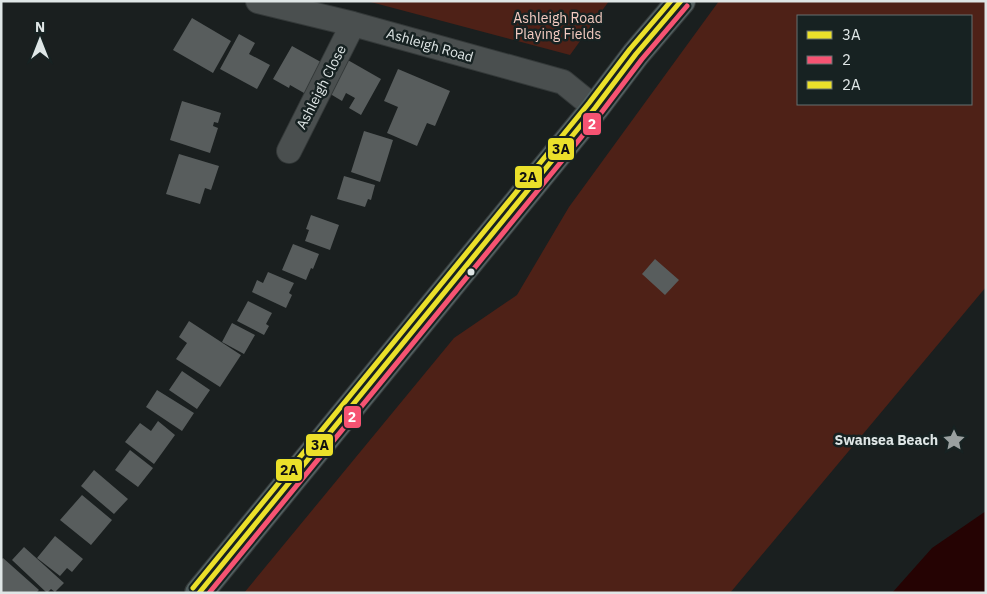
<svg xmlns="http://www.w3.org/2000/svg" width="987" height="594" font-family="'IBM Plex Sans',sans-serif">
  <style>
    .green { fill: #4e2117; fill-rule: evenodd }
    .water { fill: #250303 }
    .building { fill: #585d5d }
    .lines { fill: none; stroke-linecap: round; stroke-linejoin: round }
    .minor-casing { stroke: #343939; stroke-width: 26 }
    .primary-casing { stroke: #343939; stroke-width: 30 }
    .minor { stroke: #4a4f4f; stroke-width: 24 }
    .primary { stroke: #525f60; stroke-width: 28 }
    .bus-1-casing { stroke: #172222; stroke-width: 9 }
    .bus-2-casing { stroke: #172222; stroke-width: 9 }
    .bus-3-casing { stroke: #172222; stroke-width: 9 }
    .bus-1 { stroke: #ebe02a; stroke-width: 5 }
    .bus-2 { stroke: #f65372; stroke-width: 5 }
    .bus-3 { stroke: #ebe02a; stroke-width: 5 }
    .bus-dot { fill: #dfe6e6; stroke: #172222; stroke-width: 2 }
    .labels { text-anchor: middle; stroke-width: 5; stroke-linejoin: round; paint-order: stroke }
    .park-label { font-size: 14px; fill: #f4cbc1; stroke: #172222 }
    .street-label { font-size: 14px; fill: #dfe6e6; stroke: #172222 }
    .poi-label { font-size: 14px; font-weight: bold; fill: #dfe6e6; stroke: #172222; text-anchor: end }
    .line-badge { stroke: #172222; stroke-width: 2 }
    .badge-label { font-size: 14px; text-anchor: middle; font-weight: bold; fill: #fff }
    .pale-badge-label { font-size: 14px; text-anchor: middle; font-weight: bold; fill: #111 }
  </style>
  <rect width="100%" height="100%" fill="#1a1f1f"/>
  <!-- green -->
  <path class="green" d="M367,1H609L570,55Z
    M719,1H986V287L730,593H244L454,338L517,295L569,207ZM798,16H971V104H798Z"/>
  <!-- water -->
  <path class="water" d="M986,511V593H892L932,548Z"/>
  <!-- building -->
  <path class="building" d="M192,18L231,41L213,73L173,50Z
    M239,34L255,43L249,54L270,65L257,89L220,69Z
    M292,46L328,66L311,97L290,85L289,88L273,79Z
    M346,59L381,79L361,115L349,108L355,98L346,93L342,101L327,92Z
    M398,69L450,91L435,126L427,123L417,146L387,133L398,107L384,101Z
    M182,101L221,113L218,123L214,122L213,126L218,128L210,153L170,140Z
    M364,131L393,140L380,182L351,172Z
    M179,154L219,166L211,190L205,188L200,204L166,194Z
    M344,176L375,185L371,200L368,199L365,207L337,199Z
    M311,215L339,225L330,250L305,241L309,230L306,229Z
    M293,244L319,254L313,269L311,268L306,280L282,270Z
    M655,259L679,280L665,295L642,274Z
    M268,272L294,283L289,293L292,295L286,308L252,292L257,280L263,283Z
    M248,301L272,313L266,324L269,326L264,335L237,321Z
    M189,321L241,355L220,387L176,359L187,343L179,337Z
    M232,323L255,335L244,354L222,342Z
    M182,371L210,390L197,409L169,390Z
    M157,390L194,413L182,431L146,407Z
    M158,421L175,435L154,464L125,442L140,423L151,431Z
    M130,450L153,468L138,487L115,470Z
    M94,470L128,499L114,514L81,486Z
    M82,495L112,520L91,545L60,520Z
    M55,536L83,559L72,572L67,568L60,576L37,558Z
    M24,547L64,583L55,592L51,589L47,593L12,560Z
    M3,558L39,590L36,593H1V579L2,578L1,577V560Z"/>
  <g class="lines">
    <defs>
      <path id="minor" d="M258,1L353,24L563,82L595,108
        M289,151L353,24"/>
      <path id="primary" d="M199,593L595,108L636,54L681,1"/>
    </defs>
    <!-- minor casing -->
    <use href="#minor" class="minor-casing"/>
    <!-- primary casing -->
    <use href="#primary" class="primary-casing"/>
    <!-- minor -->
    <use href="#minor" class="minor"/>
    <!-- primary -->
    <use href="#primary" class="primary"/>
    <defs>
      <path id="bus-1" d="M199,593L595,108L636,54L681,1"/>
      <path id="bus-2" d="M209,593L601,113L642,59L687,6"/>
      <path id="bus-3" d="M193,588L589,103L630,49L671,1"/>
    </defs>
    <!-- bus-1 casing -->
    <use href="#bus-1" class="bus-1-casing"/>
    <!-- bus-2 casing -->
    <use href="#bus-2" class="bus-2-casing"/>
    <!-- bus-3 casing -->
    <use href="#bus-3" class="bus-3-casing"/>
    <!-- bus-1 -->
    <use href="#bus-1" class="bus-1"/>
    <!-- bus-2 -->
    <use href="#bus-2" class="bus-2"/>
    <!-- bus-3 -->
    <use href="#bus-3" class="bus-3"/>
  </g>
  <!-- icons -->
  <defs>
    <symbol id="sight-bare" viewBox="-9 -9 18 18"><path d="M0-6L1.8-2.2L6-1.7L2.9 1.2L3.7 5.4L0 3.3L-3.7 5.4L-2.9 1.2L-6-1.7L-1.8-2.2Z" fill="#9aa0a0" stroke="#172222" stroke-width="2.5" paint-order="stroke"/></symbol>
  </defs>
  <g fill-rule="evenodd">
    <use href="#sight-bare" x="938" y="424" width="32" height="32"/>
  </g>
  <!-- markers -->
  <circle class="bus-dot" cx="471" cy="272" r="4.5"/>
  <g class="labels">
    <!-- park labels -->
    <g class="park-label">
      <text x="558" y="23">Ashleigh Road<tspan x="558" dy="16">Playing Fields</tspan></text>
    </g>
    <!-- street labels -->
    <g class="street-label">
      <text transform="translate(430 45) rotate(16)" y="5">Ashleigh Road</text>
      <text transform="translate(321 87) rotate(-63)" y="5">Ashleigh Close</text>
    </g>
    <!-- poi labels -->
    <g class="poi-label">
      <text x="938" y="445">Swansea Beach</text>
    </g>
  </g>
  <g class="line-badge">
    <rect x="582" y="112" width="20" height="24" rx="5" fill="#f65372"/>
    <rect x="547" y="137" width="28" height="24" rx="5" fill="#ebe02a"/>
    <rect x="514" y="165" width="29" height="24" rx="5" fill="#ebe02a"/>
    <rect x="343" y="405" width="19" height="24" rx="5" fill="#f65372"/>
    <rect x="305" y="433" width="29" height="24" rx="5" fill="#ebe02a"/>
    <rect x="275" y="458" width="28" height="24" rx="5" fill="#ebe02a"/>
  </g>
  <g class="badge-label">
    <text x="592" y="129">2</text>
    <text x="352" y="422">2</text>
  </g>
  <g class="pale-badge-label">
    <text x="561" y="154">3A</text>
    <text x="528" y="182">2A</text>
    <text x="320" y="450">3A</text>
    <text x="289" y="475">2A</text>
  </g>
  <!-- border -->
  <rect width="987" height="594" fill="none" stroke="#dfe6e6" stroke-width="5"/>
  <!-- legend -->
  <rect x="797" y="15" width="175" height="90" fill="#172222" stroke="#677070"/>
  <rect x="807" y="31" width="25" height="8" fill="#ebe02a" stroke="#677070"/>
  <text x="842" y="40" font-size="15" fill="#dfe6e6">3A</text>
  <rect x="807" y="56" width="25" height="8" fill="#f65372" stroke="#677070"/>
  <text x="842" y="65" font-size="15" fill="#dfe6e6">2</text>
  <rect x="807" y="81" width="25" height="8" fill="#ebe02a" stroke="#677070"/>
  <text x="842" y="90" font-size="15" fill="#dfe6e6">2A</text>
  <!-- north arrow -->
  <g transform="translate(40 40)" stroke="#172222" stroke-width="4" paint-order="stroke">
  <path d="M0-4L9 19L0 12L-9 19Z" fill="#dfe6e6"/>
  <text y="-8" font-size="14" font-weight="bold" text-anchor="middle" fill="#dfe6e6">N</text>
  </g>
</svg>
